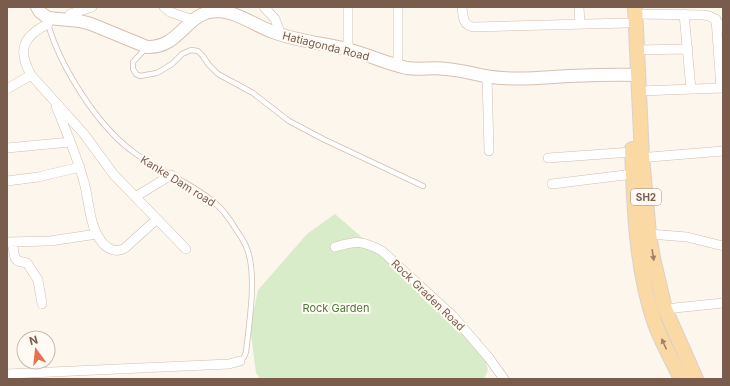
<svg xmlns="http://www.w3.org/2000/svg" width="730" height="386" font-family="Inter,sans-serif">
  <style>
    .green { fill: #d8ecc9 }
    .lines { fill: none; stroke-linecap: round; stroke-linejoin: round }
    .lane-casing { stroke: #d1beb0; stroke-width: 6 }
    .street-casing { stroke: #d1beb0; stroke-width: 10 }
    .secondary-casing { stroke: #d6c0b0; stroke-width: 14 }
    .primary-casing { stroke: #dad1cd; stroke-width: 16 }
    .lane { stroke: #fff; stroke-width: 4.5 }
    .street { stroke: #fff; stroke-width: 9 }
    .secondary { stroke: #fff; stroke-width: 12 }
    .primary { stroke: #fbd9a5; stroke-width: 14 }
    .oneway { fill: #a18267 }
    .labels { text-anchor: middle; stroke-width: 4; stroke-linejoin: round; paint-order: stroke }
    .shield { fill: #fffaf3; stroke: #a28b7f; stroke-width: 1 }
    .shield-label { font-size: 10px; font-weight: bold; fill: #7a5c4d }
    .street-label { font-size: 11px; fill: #7a5c4d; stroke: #fffaf3 }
    .park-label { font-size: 11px; fill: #537a41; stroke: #fffaf3 }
  </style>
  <rect width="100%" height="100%" fill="#fdf6ec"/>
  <!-- green -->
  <path class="green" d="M335,214L481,340L488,370L484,379H260L256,373L250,327L258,290L307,234Z"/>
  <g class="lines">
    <defs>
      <path id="lane" d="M48,24C60,66 97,125 132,151C159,172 201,186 223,211C228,217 233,224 237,231C242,238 247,246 249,255C256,281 249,325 246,352L244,357L240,361
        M146,48L133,62V69L136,74L140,76L157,73L172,64L182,54L191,50L198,51L202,55L209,65L218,74L253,93L289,121L323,139L423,186"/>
      <path id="street" d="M164,7L170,12L193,20
        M264,7L275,19L281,35
        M462,7C463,17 463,26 474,27L627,23
        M579,7L580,24
        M70,14L92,7
        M636,14L704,15C714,16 716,21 723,28
        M684,14L691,89
        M716,19L721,88
        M48,24C23,36 17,50 31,75L84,134L114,175L186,249
        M348,49V7
        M637,50L688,49
        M398,66V7
        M487,76L489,151
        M7,89L31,75
        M639,91L723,88
        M56,106C66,131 77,156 84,182C89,200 89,222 99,238C105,248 115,254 125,248L157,219
        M7,148L70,142
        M548,158L632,152
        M638,158L723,151
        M7,181L38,177L80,167
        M552,184L633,174
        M135,197L171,175
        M649,234L687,237L723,246
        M7,242L50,241L97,234
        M12,242L15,258L18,261L27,263L38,280L42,304
        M335,247C356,241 362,240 382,251L453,316L489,358L504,379
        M665,309L723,303
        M7,374L229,364L240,361"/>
      <path id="secondary" d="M37,7L40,12L48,18L80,21L91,24L147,47C181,48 185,12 217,11C236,11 256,26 273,32C297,41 322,43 347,49C367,54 387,64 407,68C420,70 433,67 446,69C465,70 484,78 503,78C525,80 547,77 569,76C592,75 616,74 639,75"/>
      <path id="primary" d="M635,7L642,157L649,234L653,258L665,309L696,379
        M632,149C634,205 636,267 654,321C661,341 672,360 681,379"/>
    </defs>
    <!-- lane casing -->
    <use href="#lane" class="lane-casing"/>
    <!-- street casing -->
    <use href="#street" class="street-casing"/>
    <!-- secondary casing -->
    <use href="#secondary" class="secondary-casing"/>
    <!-- primary casing -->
    <use href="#primary" class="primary-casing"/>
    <!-- lane -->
    <use href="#lane" class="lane"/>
    <!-- street -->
    <use href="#street" class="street"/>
    <!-- secondary -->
    <use href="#secondary" class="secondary"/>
    <!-- primary -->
    <use href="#primary" class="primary"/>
  </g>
  <!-- one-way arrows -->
  <defs><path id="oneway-solid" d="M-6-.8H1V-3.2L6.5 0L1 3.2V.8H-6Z"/></defs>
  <g class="oneway">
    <use href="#oneway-solid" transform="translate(653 255) rotate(81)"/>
    <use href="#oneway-solid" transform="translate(664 344) rotate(-114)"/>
  </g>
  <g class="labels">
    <!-- shield labels -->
    <rect class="shield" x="631" y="189" width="30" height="16" rx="3"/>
    <g class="shield-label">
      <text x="646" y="201">SH2</text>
    </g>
    <!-- street labels -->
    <g class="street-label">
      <text transform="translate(326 46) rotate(14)" y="4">Hatiagonda Road</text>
      <text transform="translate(178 181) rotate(32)" y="4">Kanke Dam road</text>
      <text transform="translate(428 295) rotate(44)" y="4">Rock Graden Road</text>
    </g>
    <!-- park labels -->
    <g class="park-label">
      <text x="336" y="312">Rock Garden</text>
    </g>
  </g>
  <!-- border -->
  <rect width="730" height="386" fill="none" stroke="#7a5c4d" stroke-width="16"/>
  <!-- north arrow -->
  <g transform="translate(36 350) rotate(345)"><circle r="19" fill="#fffaf3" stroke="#cabbb1"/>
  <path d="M0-3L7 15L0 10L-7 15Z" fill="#e76f51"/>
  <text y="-6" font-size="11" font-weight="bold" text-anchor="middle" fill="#7a5c4d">N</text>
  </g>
</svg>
